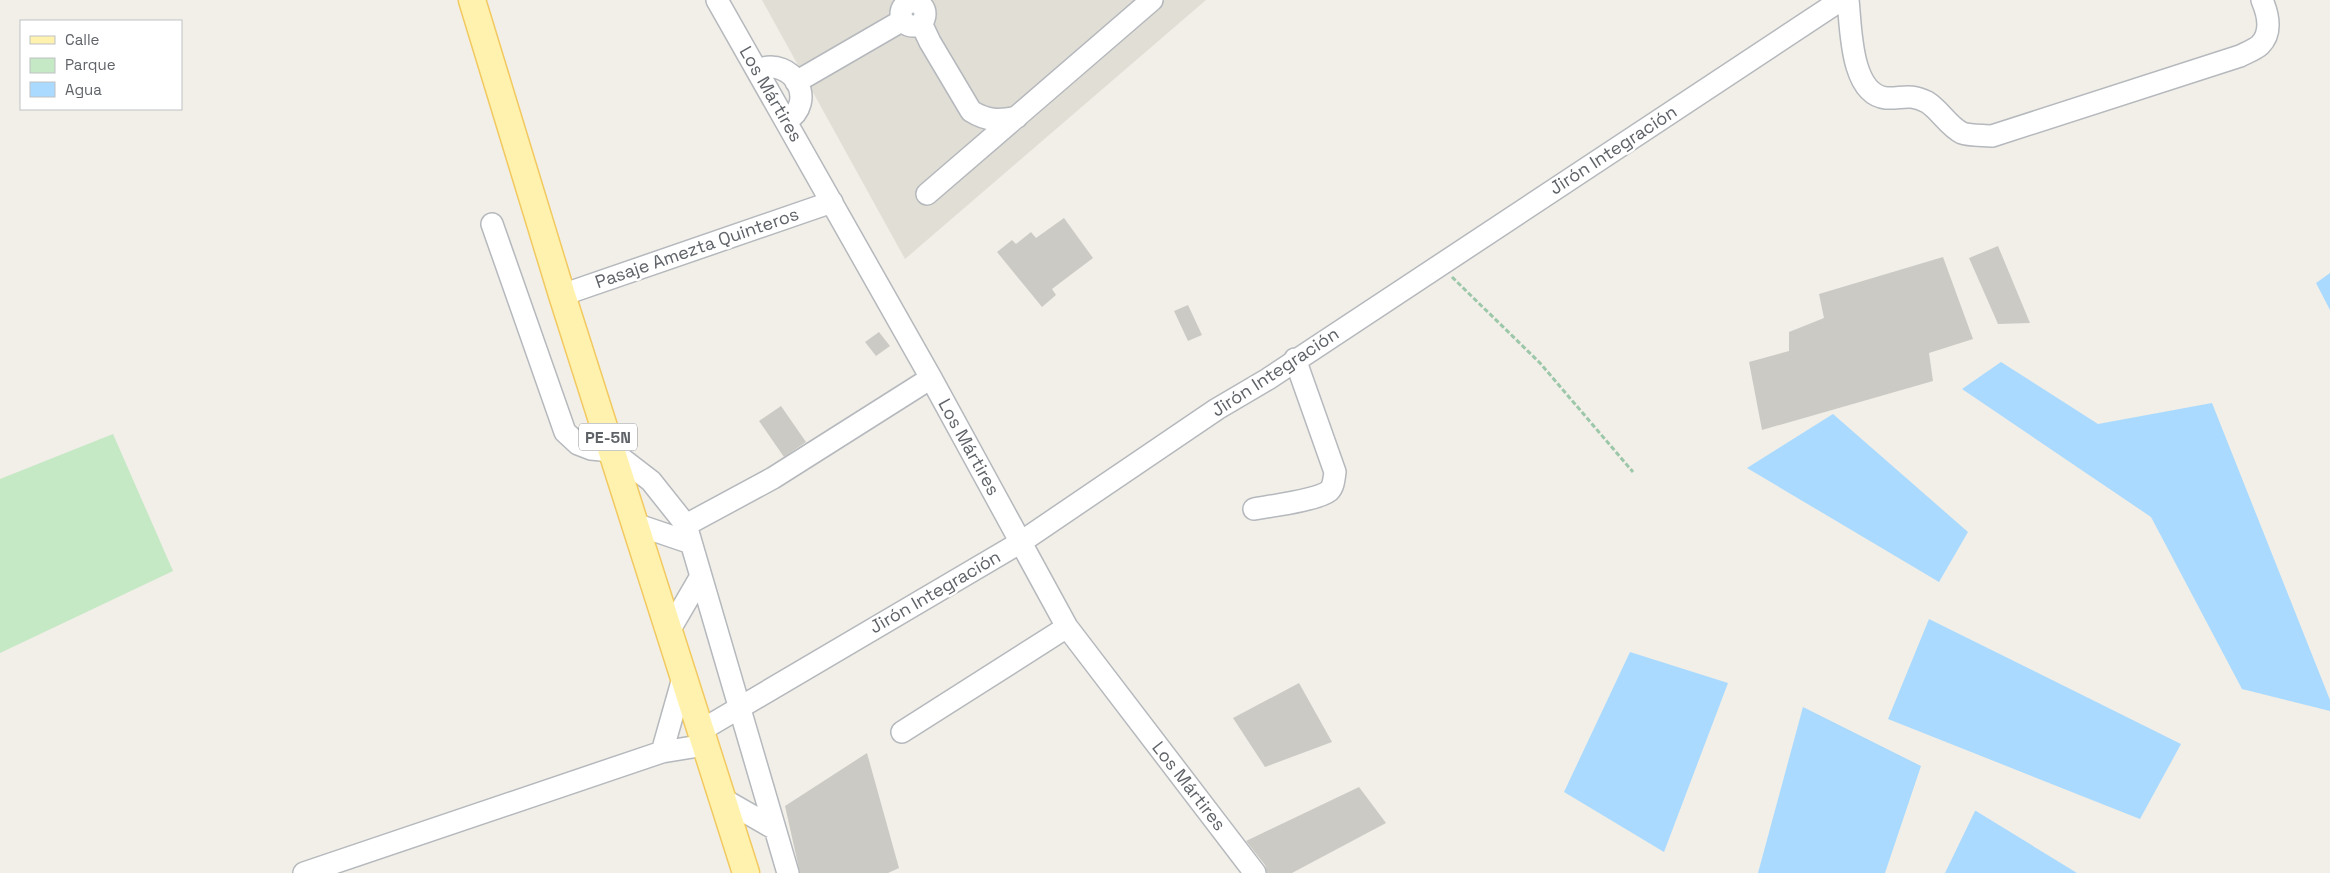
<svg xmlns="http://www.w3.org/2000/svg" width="2330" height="873" font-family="'Space Grotesk',sans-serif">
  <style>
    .education { fill: #e1ded6 }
    .green { fill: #c5e8c5 }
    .water { fill: #aadaff }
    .building { fill: #cccac5 }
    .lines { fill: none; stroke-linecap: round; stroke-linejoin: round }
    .minor-casing { stroke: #b5b8bc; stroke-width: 24 }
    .major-casing { stroke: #f2c960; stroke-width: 29 }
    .path { stroke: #9cc7a9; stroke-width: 3; stroke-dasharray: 5 2.5; stroke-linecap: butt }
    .minor { stroke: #fff; stroke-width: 21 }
    .major { stroke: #fff2af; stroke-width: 26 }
    .labels { text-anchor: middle; stroke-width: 5; stroke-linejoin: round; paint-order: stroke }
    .shield { fill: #fff; stroke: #8f9295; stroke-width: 1 }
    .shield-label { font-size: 16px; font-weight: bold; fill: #5f6368 }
    .street-label { font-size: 18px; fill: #5f6368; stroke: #fff }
  </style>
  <rect width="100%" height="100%" fill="#f1efe8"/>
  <!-- education -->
  <path class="education" d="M762,0H1206L905,259Z"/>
  <!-- green -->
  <path class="green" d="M113,434L173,571L0,653V479Z"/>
  <!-- water -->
  <path class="water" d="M2330,273V310L2316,283Z
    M2001,362L2098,424L2212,403L2330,700V711L2242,689L2151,517L1962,389Z
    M1833,414L1968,532L1939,582L1747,468Z
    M1929,619L2181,744L2140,819L1888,719Z
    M1630,652L1728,683L1664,852L1564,792Z
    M1803,707L1921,766L1885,873H1758Z
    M1975,811H1976L2077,873H1945Z"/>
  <!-- building -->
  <path class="building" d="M1064,218L1093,258L1052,289L1056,295L1042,307L997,252L1012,240L1016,244L1031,232L1036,238Z
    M1998,246L2030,323L1998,324L1969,258Z
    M1943,257L1973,339L1929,353L1933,381L1762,430L1749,362L1789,351V332L1824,318L1819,294Z
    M1188,305L1202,335L1188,341L1174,311Z
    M879,332L890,346L876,356L865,342Z
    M781,406L806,442L784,457L759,421Z
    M1299,683L1332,742L1265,767L1233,718Z
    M867,753L899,868L888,873H800L785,806Z
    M1359,787L1386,823L1292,873H1267L1265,865L1246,841Z"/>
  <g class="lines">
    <defs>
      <path id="minor" d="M717,0L931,378L1067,627L1255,873
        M1848,0C1851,26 1850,94 1886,98C1902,99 1909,93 1927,102C1940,110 1948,126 1962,133C1970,136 1984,135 1992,136L2240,56C2246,53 2256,49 2260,45C2273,32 2268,14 2262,0
        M901 14a12 12 0 1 1 24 0a12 12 0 1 1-24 0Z
        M921,23L930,42L971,111C987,121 999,121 1017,117
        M757,70C794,55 818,103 786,121
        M796,82L903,20
        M927,194L1152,0
        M492,224L565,432L578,444L591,449L612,451L651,481L686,525L788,873
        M562,295L832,202
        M1254,509C1270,506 1318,500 1329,491C1334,486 1334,478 1335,472L1295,359
        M635,524L691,543
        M686,525L773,478L931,378
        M669,631L701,576
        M700,731L1021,542L1217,409L1268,379L1841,0
        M902,732L1067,627
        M662,752L705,745
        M721,798L775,829
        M304,873L662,752L683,678"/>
      <path id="major" d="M472,0L562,295L746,873"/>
    </defs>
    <!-- minor casing -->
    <use href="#minor" class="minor-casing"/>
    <!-- major casing -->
    <use href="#major" class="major-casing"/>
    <!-- path -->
    <path class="path" d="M1452,277L1540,363L1633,472"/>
    <!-- minor -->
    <use href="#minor" class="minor"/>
    <!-- major -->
    <use href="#major" class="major"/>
  </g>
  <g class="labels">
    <!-- shield labels -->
    <rect class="shield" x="579" y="423.5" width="58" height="27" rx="4"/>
    <g class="shield-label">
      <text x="608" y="443">PE-5N</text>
    </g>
    <!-- street labels -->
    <g class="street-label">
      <text transform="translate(771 94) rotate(60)" y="6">Los Mártires</text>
      <text transform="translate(1613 150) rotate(-33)" y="6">Jirón Integración</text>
      <text transform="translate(697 248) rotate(-19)" y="6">Pasaje Amezta Quinteros</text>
      <text transform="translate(1275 372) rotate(-33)" y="6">Jirón Integración</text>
      <text transform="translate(969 447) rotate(61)" y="6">Los Mártires</text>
      <text transform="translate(935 592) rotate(-30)" y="6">Jirón Integración</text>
      <text transform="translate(1189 786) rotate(52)" y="6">Los Mártires</text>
    </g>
  </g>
  <!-- legend -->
  <rect x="20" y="20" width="162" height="90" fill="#ffffff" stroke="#bfc1c3"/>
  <rect x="30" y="36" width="25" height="8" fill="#fff2af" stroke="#bfc1c3"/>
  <text x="65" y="45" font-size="15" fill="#5f6368">Calle</text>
  <rect x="30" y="58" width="25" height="15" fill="#c5e8c5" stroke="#bfc1c3"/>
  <text x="65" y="70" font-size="15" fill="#5f6368">Parque</text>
  <rect x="30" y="82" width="25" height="15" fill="#aadaff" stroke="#bfc1c3"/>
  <text x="65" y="95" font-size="15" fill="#5f6368">Agua</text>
</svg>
